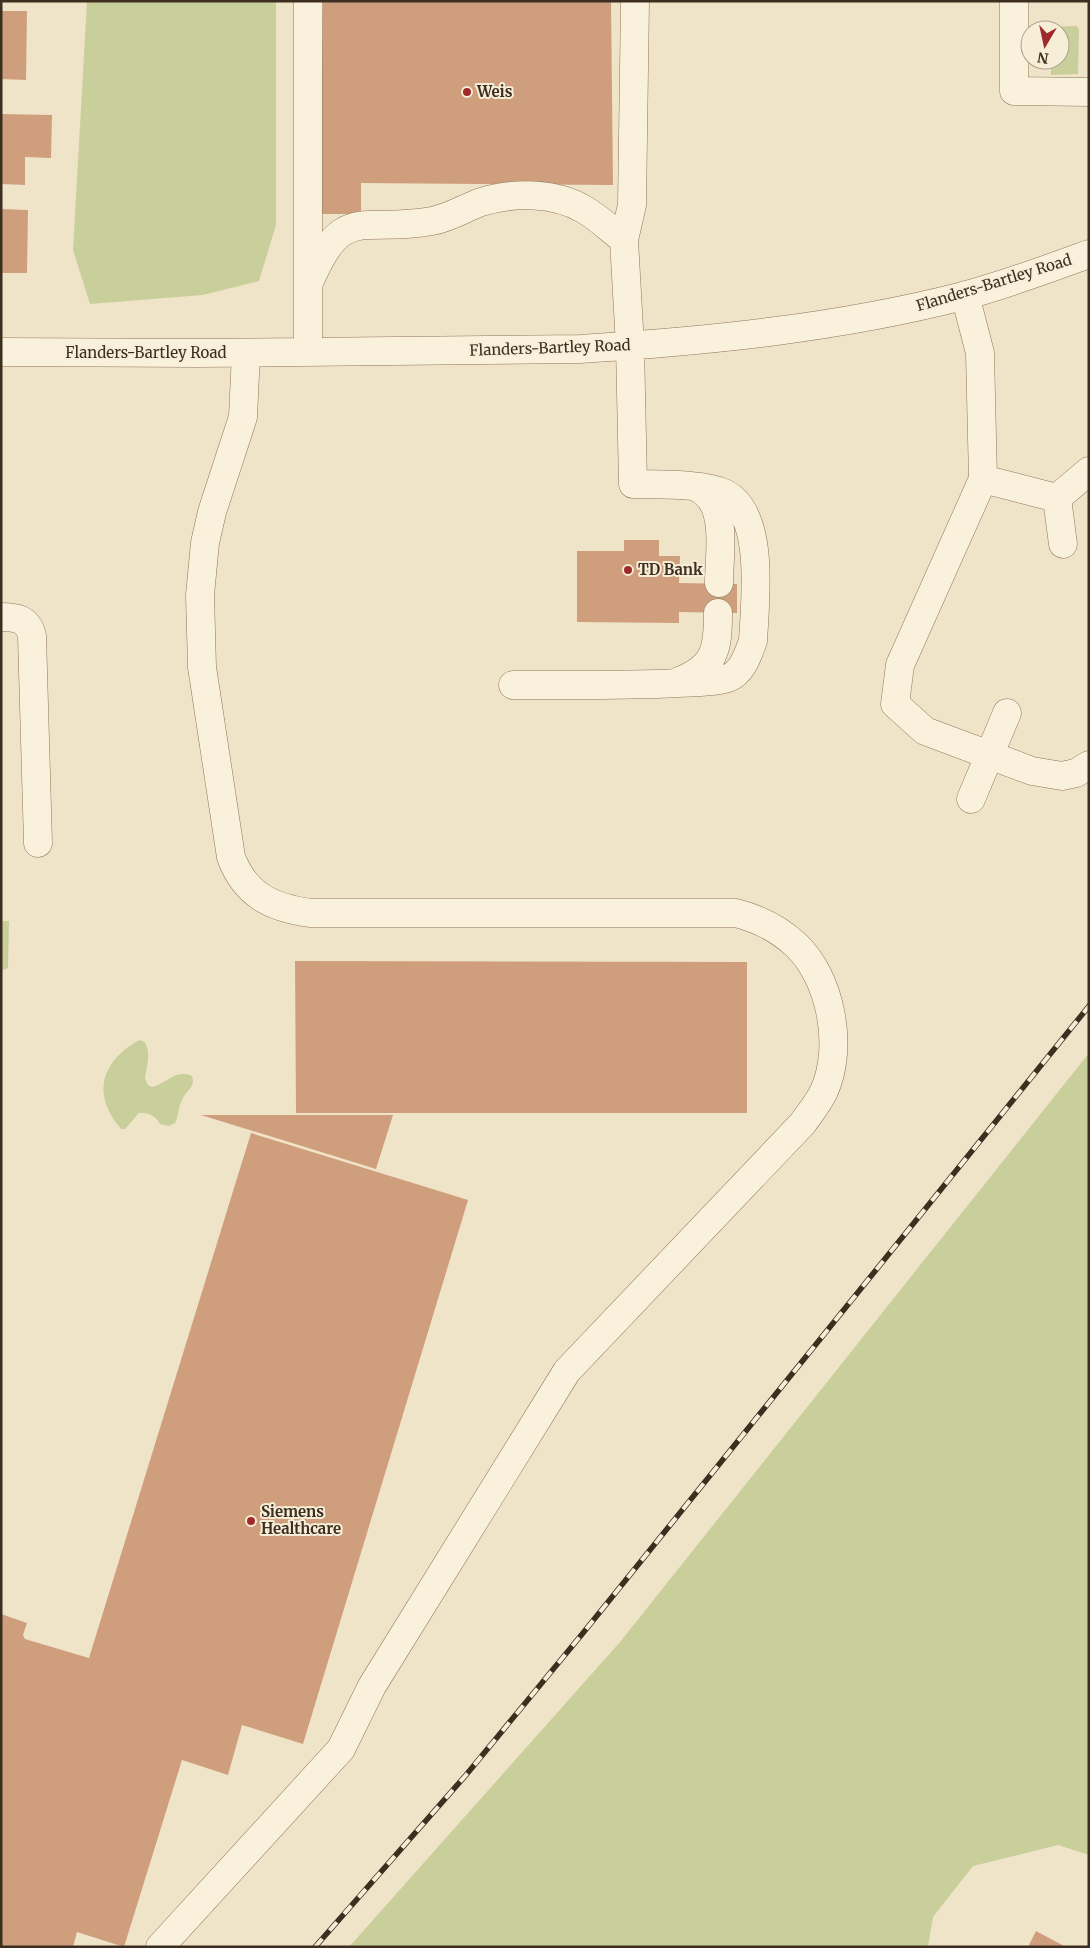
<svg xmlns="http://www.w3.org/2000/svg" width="1090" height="1948" font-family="Merriweather,serif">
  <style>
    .green { fill: #c9cf9b }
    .building { fill: #cf9f7d }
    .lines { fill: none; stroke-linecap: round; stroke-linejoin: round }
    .minor-casing { stroke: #8d765c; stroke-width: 29 }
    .minor { stroke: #faf1dc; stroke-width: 28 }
    .rail-casing { stroke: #3d2e20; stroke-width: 5.5 }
    .rail { stroke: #f7eed8; stroke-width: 4; stroke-dasharray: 11; stroke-linecap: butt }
    .poi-dot { fill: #9e2a2b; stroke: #f7eed8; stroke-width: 2 }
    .labels { text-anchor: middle; stroke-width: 4; stroke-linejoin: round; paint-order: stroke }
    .poi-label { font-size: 15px; font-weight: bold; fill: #3d2e20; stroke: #f7eed8; text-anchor: start }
    .street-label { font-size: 15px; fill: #3d2e20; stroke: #f7eed8 }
  </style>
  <rect width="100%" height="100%" fill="#f0e4c8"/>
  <!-- green -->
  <path class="green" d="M87,1H276V225L259,281L203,295L90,304L73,250Z
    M1076,26L1079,29L1078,74L1051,75V60H1060V30H1042L1045,27Z
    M1,921H9L8,968L1,971Z
    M139,1040L145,1042C151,1055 147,1065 145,1078L148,1085L152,1087C166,1084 177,1068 192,1076C196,1088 186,1090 182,1100C178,1107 179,1116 175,1123L169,1126L160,1124C155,1115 149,1113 139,1113L125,1129H121C91,1094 101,1062 139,1040Z
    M1089,1053V1855L1058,1845L973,1866L933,1917L928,1947H349L620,1642Z"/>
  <!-- building -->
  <path class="building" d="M323,1H611L613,185L361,183V214H320Z
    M1,11H27L26,80L1,79Z
    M1,114L52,115L51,158L25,157V185L1,184Z
    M1,209L28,210L27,273H1Z
    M624,540H659V556H680L679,583L737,584V613L679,612V623L577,622V551H624Z
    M295,961L747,962V1113H296Z
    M201,1115H393L376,1169Z
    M251,1133L468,1200L303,1744L242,1725L228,1775L182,1760L124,1947L77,1932L73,1947H1V1614L27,1623L23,1635L25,1639L89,1658Z
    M1036,1931L1066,1947H1028Z"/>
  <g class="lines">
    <defs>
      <path id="minor" d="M308,1V352
        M1014,1V91L1089,92
        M308,285C343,201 361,234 432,221C449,218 465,208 481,202C513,192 556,192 585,210C599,218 611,230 624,240
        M965,295L980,353L983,479L900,665L895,704L925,731L1032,771L1062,776L1076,773L1089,765
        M1,352L197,353L580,349C708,341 838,328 963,296C1005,285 1048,269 1089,254
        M983,479L1057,498L1089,471
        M698,487C702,491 707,494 710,498C726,518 719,559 719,583
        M1057,498L1063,544
        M1,617C17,617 28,619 32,636L38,843
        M677,682C715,668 718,650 718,613
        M513,685C568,685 624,686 678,683C694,682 713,683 728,678C743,672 748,654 753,641C755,602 766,513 724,493C703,483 657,485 633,484L630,346L624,240L632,205L635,1
        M971,799L1007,713
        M160,1947L341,1749L372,1686L567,1371L803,1123C810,1113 819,1102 824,1091C844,1047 831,978 796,945C778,928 759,919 736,913H311C272,908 245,895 231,857L202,667L200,595L205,543L212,512L243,417L246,353"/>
    </defs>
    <!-- minor casing -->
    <use href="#minor" class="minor-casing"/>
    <!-- minor -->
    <use href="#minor" class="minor"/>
    <defs>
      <path id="rail" d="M315,1947L466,1775L583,1633L1089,1006"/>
    </defs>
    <!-- rail casing -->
    <use href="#rail" class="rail-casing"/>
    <!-- rail -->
    <use href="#rail" class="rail"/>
  </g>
  <!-- markers -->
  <g class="poi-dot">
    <circle cx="467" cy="92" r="5"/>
    <circle cx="628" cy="570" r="5"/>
    <circle cx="251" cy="1521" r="5"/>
  </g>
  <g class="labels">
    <!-- poi labels -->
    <g class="poi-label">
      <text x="477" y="97">Weis</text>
      <text x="638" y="575">TD Bank</text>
      <text x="261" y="1517">Siemens<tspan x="261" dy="17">Healthcare</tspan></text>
    </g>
    <!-- street labels -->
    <g class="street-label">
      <text transform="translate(994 283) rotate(-17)" y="5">Flanders-Bartley Road</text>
      <text transform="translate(550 348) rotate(-2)" y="5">Flanders-Bartley Road</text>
      <text x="146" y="358">Flanders-Bartley Road</text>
    </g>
  </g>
  <!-- border -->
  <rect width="1090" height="1948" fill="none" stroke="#3d2e20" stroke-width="5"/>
  <!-- north arrow -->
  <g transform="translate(1045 45) rotate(189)"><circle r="24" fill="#f7eed8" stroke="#ada18e"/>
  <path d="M0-4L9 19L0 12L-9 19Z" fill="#9e2a2b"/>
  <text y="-8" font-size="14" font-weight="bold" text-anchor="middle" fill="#3d2e20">N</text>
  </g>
</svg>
